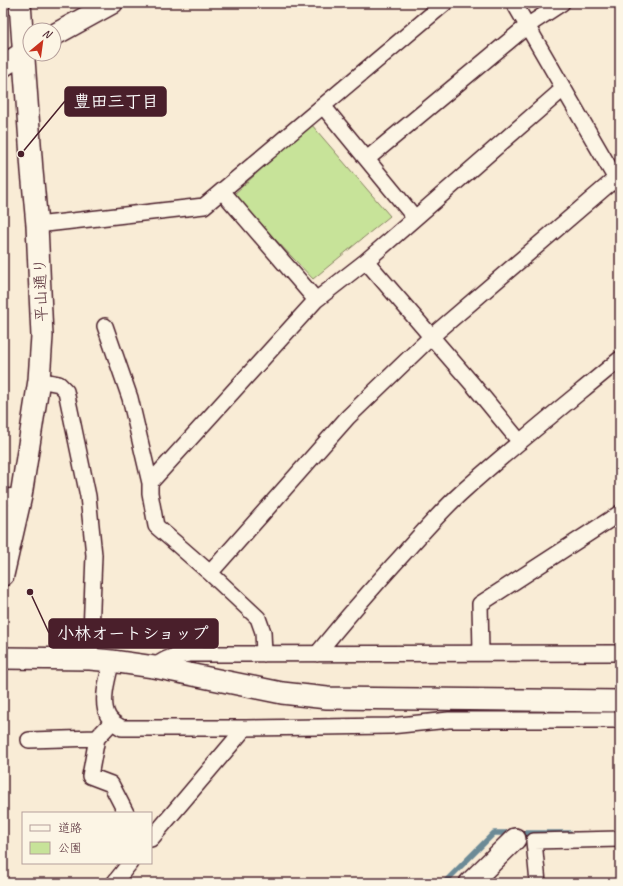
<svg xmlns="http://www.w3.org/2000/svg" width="623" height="886" font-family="Caveat,'Klee One',sans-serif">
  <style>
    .green { fill: #c7e399; stroke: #888162 }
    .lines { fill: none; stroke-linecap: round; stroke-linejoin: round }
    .stream { stroke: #6c8a96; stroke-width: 5.5 }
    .street-casing { stroke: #4a1f2b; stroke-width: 18 }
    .secondary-casing { stroke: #4a1f2b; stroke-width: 24 }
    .street { stroke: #fcf5e5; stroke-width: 15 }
    .secondary { stroke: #fcf5e5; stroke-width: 21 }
    .labels { text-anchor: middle; stroke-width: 3; stroke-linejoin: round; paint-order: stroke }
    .street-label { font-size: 16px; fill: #4a1f2b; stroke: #fcf5e5 }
    .leader { fill: none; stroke: #4a1f2b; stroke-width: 1.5 }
    .callout-dot { fill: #4a1f2b; stroke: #fcf5e5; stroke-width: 1.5 }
    .callout { fill: #4a1f2b; stroke: #4a1f2b; stroke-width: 1.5 }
    .callout-label { font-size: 17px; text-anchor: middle; font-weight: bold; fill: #fff }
  </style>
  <rect width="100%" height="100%" fill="#f9ecd6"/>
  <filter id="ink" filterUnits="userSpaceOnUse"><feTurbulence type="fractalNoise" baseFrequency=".025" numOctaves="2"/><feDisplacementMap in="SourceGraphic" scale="8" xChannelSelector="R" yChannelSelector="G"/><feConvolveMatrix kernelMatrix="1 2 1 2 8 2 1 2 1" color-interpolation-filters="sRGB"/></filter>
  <g filter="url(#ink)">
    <!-- green -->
    <path class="green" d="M311,124L390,216L313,279L233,195Z"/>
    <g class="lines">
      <!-- stream -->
      <path class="stream" d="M444,883L494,833H570"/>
      <defs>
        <path id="street" d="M514,3L620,186
          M323,106L415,218
          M367,159L527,26L562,3
          M222,191L316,300
          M37,225L204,206L445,3
          M366,261L474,386L520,442
          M105,326L130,398L150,483V493L156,526L210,573L258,618L263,632L264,654
          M39,380L59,384L66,391L88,496L94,555L90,659
          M150,483L316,300L366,261L563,89
          M3,497L21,496
          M210,573L348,417L431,337L615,179L620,177
          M481,653L480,604L620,513
          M317,654C345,619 375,585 406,551C424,531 442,510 462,492C513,446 567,403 620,359
          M112,661C108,676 100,702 108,716C111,722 117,725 122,728H245L390,726L449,720H620
          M154,667C167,657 174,656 190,654L620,653
          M112,722L97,738L90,776L111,784L126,813
          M29,740L97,738
          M151,839L245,728
          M114,883L130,863
          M538,883L534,841L620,839"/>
        <path id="secondary" d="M54,35L112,3
          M3,66L30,48
          M3,575L21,496L39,380L42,336L37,225L32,171L20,3
          M3,658L90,659L112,661L154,667L282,693L327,698L620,701
          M470,883L515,839"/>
      </defs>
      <!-- street casing -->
      <use href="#street" class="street-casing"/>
      <!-- secondary casing -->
      <use href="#secondary" class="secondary-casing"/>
      <!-- street -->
      <use href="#street" class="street"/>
      <!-- secondary -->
      <use href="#secondary" class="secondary"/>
    </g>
  </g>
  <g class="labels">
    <!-- street labels -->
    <g class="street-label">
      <text transform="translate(40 290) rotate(-92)" y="6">平山通り</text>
    </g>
  </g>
  <!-- callouts -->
  <path class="leader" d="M21 154L65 101M30 592L49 633"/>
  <g class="callout-dot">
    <circle cx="21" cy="154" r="4"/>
    <circle cx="30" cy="592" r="4"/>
  </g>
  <g class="callout">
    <rect x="65" y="87" width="101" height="29" rx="4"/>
    <rect x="49" y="619" width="169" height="29" rx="4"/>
  </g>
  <g class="callout-label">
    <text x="116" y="107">豊田三丁目</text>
    <text x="133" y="639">小林オートショップ</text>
  </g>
  <!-- margin -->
  <rect width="623" height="886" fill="none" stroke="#fcf5e5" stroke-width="16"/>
  <rect x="8" y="8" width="607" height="870" fill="none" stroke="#4a1f2b" stroke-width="1.5" filter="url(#ink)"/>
  <!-- legend -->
  <rect x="22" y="812" width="130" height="52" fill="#fcf5e5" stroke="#b59f9b"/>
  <rect x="30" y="825" width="20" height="6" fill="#fcf5e5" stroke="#b59f9b"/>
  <text x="58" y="832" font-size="12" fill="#4a1f2b">道路</text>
  <rect x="30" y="842" width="20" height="12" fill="#c7e399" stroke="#b59f9b"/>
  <text x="58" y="852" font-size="12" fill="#4a1f2b">公園</text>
  <!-- north arrow -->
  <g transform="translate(42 42) rotate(29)"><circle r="19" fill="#fcf5e5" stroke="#b59f9b"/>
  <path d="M0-3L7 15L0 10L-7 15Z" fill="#c8321e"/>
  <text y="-6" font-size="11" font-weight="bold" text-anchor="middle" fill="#4a1f2b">N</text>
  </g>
</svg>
